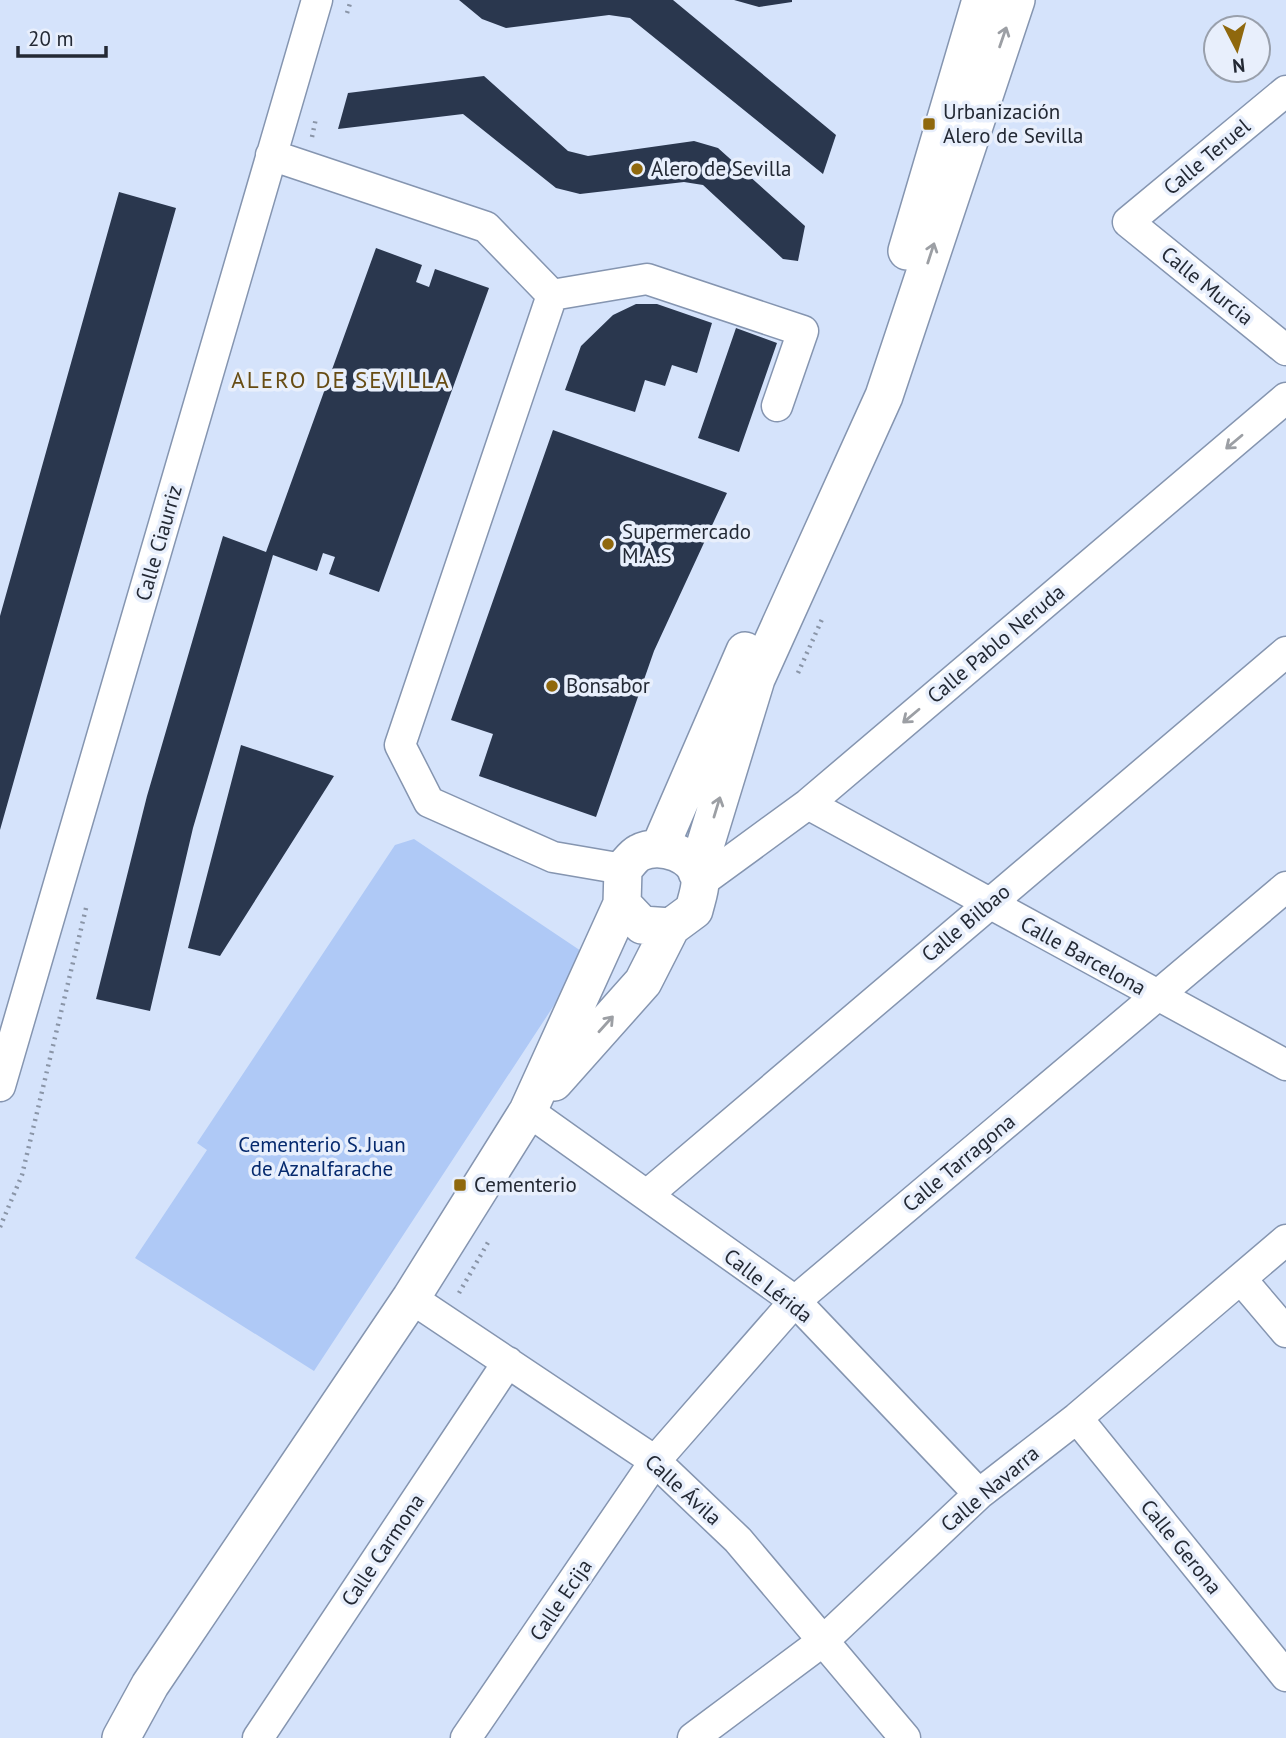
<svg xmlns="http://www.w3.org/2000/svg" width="1286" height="1738" font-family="'PT Sans',sans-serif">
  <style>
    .green { fill: #afc9f6 }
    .building { fill: #2a374e }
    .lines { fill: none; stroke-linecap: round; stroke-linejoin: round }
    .minor-casing { stroke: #8595b0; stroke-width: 33 }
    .tertiary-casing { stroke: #8595b0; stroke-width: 40 }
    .path { stroke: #8a95a7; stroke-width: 4.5; stroke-dasharray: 2 5; stroke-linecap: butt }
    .minor { stroke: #fff; stroke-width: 30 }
    .tertiary { stroke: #fff; stroke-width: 37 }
    .oneway { stroke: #9c9fa4 }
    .poi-dot { fill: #8f680d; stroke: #e8effc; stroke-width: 2.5 }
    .labels { text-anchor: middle; stroke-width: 7; stroke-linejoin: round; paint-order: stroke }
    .poi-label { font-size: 21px; fill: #232934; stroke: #e8effc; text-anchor: start }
    .street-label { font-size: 21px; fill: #232934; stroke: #e8effc }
    .park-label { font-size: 21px; fill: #062a6e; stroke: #e8effc }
    .neighbourhood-label { font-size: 23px; letter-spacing: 2px; fill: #674c13; stroke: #e8effc }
  </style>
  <rect width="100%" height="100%" fill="#d5e3fb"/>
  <!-- green -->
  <path class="green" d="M414,839L587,955L314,1371L135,1258L207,1150L197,1143L395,845Z"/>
  <!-- building -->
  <path class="building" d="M459,0H673L836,135L823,174L630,18L609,15L506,28L482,19Z
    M734,0H792V2L759,7Z
    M484,76L568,151L588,156L694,141L718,148L805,226L798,261L783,259L703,185L684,182L580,194L556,188L463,114L338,129L348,93Z
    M119,192L176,208L0,830V616Z
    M376,248L422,265L416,282L429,287L435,269L489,288L379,592L329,574L335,557L323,553L317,571L273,555L193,828L150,1011L96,999L147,796L223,536L266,552Z
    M636,304H657L712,323L697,373L672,365L665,386L645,380L635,412L565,390L581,346L613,315Z
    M736,328L777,343L739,452L698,438Z
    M553,430L727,493L654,651L596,817L479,776L493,734L451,720Z
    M241,745L334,776L220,956L188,948Z"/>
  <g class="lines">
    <defs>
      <path id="minor" d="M1286,91L1128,222L1286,350
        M271,155L486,227L552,295L647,279L803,331L777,406
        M552,295L400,745L429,802L553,857L623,869
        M808,804L1286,1065
        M700,883L808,804L1286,398
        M0,1086L317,0
        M528,1111L795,1301L979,1494
        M647,1195L1286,652
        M1241,1279L1286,1332
        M411,1298L655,1461L738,1540L905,1738
        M1077,1418L1286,1676
        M258,1738L508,1362
        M466,1738L655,1461L795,1301L1286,887
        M693,1738L823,1641L979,1494L1077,1418L1286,1240"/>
      <path id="tertiary" d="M907,251L981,0
        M660,847L745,651
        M697,872L756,679L884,396L1016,0
        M554,1082L643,982L671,927L694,910C696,901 700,891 700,882C699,855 660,841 639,853C633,856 628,864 623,869L622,904L642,925L671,927
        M121,1738L150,1685L411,1298L528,1111L622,904"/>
    </defs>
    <!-- minor casing -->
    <use href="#minor" class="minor-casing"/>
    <!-- tertiary casing -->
    <use href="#tertiary" class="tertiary-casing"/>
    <!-- path -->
    <path class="path" d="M347,13L351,0
      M312,137L316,118
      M798,673L823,617
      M0,1227L22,1175L87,904
      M459,1293L490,1239"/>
    <!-- minor -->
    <use href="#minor" class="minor"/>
    <!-- tertiary -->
    <use href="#tertiary" class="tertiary"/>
  </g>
  <!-- one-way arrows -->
  <defs><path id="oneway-shaft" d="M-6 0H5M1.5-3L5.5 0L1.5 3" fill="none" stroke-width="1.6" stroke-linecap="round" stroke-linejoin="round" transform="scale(1.75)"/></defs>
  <g class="oneway">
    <use href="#oneway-shaft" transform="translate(1003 37) rotate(-71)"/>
    <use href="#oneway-shaft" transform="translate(931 253) rotate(-72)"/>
    <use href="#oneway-shaft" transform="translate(1234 442) rotate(140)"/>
    <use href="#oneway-shaft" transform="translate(911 716) rotate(140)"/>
    <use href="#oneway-shaft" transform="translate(717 807) rotate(-73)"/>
    <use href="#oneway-shaft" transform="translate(606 1024) rotate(-48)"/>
  </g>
  <!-- markers -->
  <g class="poi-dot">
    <rect x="922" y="117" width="14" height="14" rx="3.5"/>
    <circle cx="637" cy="169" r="7"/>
    <circle cx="608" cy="544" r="7"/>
    <circle cx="552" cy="686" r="7"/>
    <rect x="453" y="1178" width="14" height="14" rx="3.5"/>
  </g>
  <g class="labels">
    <!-- poi labels -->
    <g class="poi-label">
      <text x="943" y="119">Urbanización<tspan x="943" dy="24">Alero de Sevilla</tspan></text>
      <text x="651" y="176">Alero de Sevilla</text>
      <text x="622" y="539">Supermercado<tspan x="622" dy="24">M.A.S</tspan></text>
      <text x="566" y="693">Bonsabor</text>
      <text x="474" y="1192">Cementerio</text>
    </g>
    <!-- street labels -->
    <g class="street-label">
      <text transform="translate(1207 157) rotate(-40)" y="7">Calle Teruel</text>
      <text transform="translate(1207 286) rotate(39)" y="7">Calle Murcia</text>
      <text transform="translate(159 543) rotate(-74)" y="7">Calle Ciaurriz</text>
      <text transform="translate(996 644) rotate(-40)" y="7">Calle Pablo Neruda</text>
      <text transform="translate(966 923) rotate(-40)" y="7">Calle Bilbao</text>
      <text transform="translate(1083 956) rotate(29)" y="7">Calle Barcelona</text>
      <text transform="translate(959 1163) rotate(-40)" y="7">Calle Tarragona</text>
      <text transform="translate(768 1286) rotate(38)" y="7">Calle Lérida</text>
      <text transform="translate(990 1489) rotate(-40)" y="7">Calle Navarra</text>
      <text transform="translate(683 1490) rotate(42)" y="7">Calle Ávila</text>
      <text transform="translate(1181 1547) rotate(51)" y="7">Calle Gerona</text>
      <text transform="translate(383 1550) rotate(-56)" y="7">Calle Carmona</text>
      <text transform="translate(561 1600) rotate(-56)" y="7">Calle Ecija</text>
    </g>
    <!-- park labels -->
    <g class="park-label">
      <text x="322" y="1152">Cementerio S. Juan<tspan x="322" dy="24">de Aznalfarache</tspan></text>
    </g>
    <!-- neighbourhood labels -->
    <g class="neighbourhood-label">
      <text x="341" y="388">ALERO DE SEVILLA</text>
    </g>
  </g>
  <!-- north arrow -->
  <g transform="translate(1237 49) rotate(174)"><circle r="33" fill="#e8effc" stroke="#99a0ac" stroke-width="2"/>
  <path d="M0-5L12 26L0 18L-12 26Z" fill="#8f680d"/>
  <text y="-10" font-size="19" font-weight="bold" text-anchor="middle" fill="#232934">N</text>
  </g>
  <!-- scale -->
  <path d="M18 46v10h88v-10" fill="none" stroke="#232934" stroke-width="3.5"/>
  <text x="28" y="46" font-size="21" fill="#232934" stroke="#e8effc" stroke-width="5" paint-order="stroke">20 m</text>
</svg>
